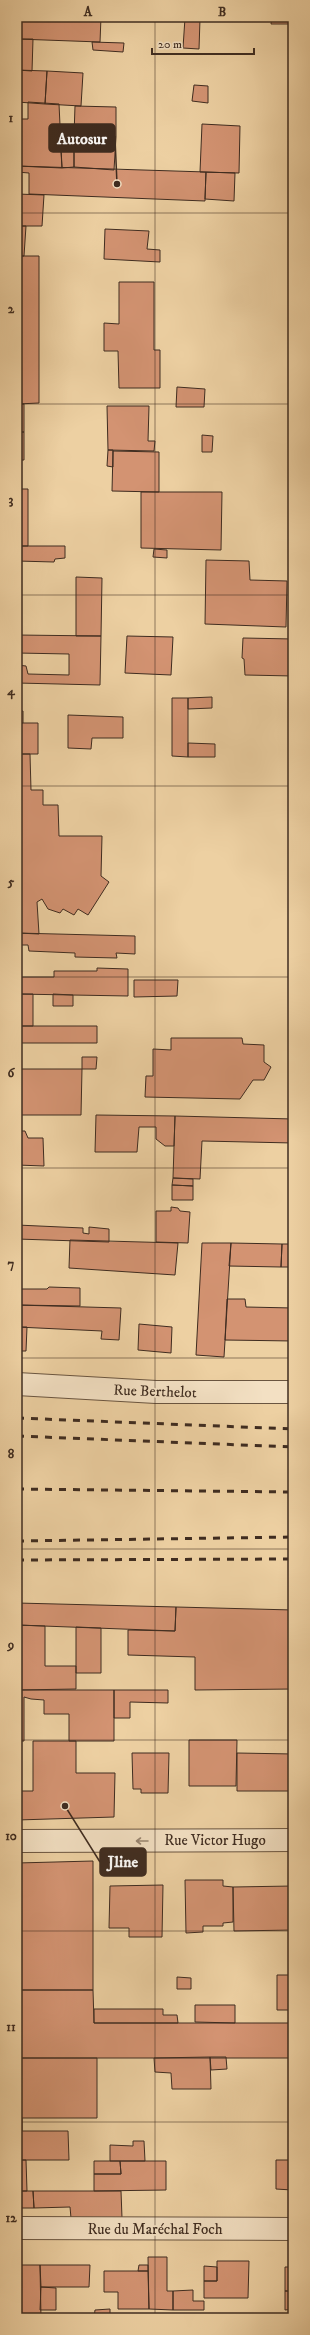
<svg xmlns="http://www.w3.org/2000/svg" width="310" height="2335" font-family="'IM FELL DW Pica',serif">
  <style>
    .building { fill: #d39372; stroke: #3f2c20 }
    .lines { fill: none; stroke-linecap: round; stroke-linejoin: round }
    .minor-casing { stroke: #6a5540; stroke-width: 24 }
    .minor { stroke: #f3e0c3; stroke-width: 22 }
    .rail { stroke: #3f2c20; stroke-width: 3; stroke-dasharray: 7 7; stroke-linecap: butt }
    .oneway { stroke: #998672 }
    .grid { fill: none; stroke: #3f2c20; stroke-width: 1; stroke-opacity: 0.55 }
    .labels { text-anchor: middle; stroke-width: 3.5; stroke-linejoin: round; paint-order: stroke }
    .street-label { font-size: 15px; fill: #3f2c20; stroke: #f3e0c3 }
    .leader { fill: none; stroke: #3f2c20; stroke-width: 1.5 }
    .callout-dot { fill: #3f2c20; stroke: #f3e0c3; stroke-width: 1.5 }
    .callout { fill: #3f2c20; stroke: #3f2c20; stroke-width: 1.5 }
    .callout-label { font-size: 16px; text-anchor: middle; font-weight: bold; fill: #fff }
    .neatline { fill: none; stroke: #3f2c20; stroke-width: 1.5 }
    .grid-label { font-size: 13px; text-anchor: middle; font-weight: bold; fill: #3f2c20 }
  </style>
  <rect width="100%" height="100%" fill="#edd0a2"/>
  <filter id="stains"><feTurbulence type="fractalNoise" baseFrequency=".005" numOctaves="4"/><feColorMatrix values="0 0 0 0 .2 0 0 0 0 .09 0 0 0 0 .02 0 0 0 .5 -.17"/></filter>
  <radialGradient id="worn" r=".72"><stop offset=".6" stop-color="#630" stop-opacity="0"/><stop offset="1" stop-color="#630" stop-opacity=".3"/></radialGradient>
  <!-- building -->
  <path class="building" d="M17,17H101L100,42L17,39Z
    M272,17H289V24H271Z
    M185,18L200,19L199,49L183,48Z
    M17,39H33L32,71L17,70Z
    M92,42L124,43L123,52L93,50Z
    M17,70L47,71L45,104L17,102Z
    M47,71L83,73L81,106L45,104Z
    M194,85L208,86V103L192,101Z
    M28,102L59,104L62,168L17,166V119H28Z
    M75,106L116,107V137L74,136Z
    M202,124L240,126L239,173L200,172Z
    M60,136H74V167L62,168Z
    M74,136L116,137L114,170L74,167Z
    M17,166L206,172L205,199V201L29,194V173L17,172Z
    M206,172L235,173L234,201L205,199Z
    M17,194L44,195L42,226H17Z
    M17,226H26L24,256H17Z
    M105,229L149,231L147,249L160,250V262L104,259Z
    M17,256H39V403L17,404Z
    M119,282H154V350H160V388H119L118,351H104V323L119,324Z
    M177,387L205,389L204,407H176Z
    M17,404H24V432H17Z
    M107,406H149L148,441H155L154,451L108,450Z
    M17,432H24V460H17Z
    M202,435L213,436L212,452H202Z
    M108,450H113V467L107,466Z
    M113,451L159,452V492L112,491Z
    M17,460H19V483H17Z
    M17,489H28V546H17Z
    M141,492H222L221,550L141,548Z
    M17,546H65V558L55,559L54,562L17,561Z
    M154,549L167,550V558L153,557Z
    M206,560L249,561L250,580L287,581L286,627L205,624Z
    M76,577L102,578L101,636H76Z
    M17,635L101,636L100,685L17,683V665L26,666L28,674L69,675V654L17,653Z
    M127,636L173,637L171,675L125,673Z
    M243,638L293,639V676L245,675L244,659L242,658Z
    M212,697V708L188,709V698Z
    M172,698H188V757L172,756Z
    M17,711H23V723H17Z
    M68,715L123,717V738H92L91,749L68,748Z
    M17,723H38V754H17Z
    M188,743L215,744V757H188Z
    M17,754H30L31,790H43V805H58L59,836H102L101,876L109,882L88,915L78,909L74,915L63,909L60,913L48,909L42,899L37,902L39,934L17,933Z
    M17,933L135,936V954L116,953L117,958L75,957V953L29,951L28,945H17Z
    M97,968L128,969V996L17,994V977H54V971H97Z
    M134,980H178L177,996L134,997Z
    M17,994H33V1026H17Z
    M53,994L73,995V1006H53Z
    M17,1026H97V1043H17Z
    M171,1038H242L243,1044L264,1045V1062L271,1067L264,1080H253L240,1099L145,1097L146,1076H153V1049L171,1050Z
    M82,1057H97L96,1069H82Z
    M17,1069H82L81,1115H17Z
    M96,1115L175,1116L174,1146H165L156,1139V1127H139L137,1152H95Z
    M175,1116L293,1119V1143L202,1141L200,1179L173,1178Z
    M17,1131H25L28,1138H43L44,1166L17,1165Z
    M173,1178L193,1179V1186L172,1185Z
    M172,1185L193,1186V1200H172Z
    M17,1186H20V1204H17Z
    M171,1207L178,1208L180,1211L190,1212L188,1243L156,1242V1211H171Z
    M17,1225L83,1228V1233L89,1234V1227L109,1229V1242L17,1239Z
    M70,1240L178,1243L175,1275L69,1268Z
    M202,1243H231L224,1357L196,1355Z
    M231,1243L282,1244L281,1267L229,1266Z
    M282,1244H293V1267H281Z
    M49,1287L80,1288V1306L17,1305V1289H47Z
    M227,1299H245L246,1307L293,1308V1341L225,1340Z
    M17,1305L121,1308L119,1340L101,1339L102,1331L17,1327Z
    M139,1324L172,1327L171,1353L138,1350Z
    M17,1327H27L26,1351H17Z
    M17,1603L176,1607L175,1631L17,1625Z
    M176,1607L293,1610V1689L195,1690V1657L128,1655V1630L175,1631Z
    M17,1625L45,1626V1666H76V1689L17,1690Z
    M76,1627L101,1628V1673H76Z
    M17,1690H114V1741H69V1714H44V1700L31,1699L24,1697V1741H17Z
    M114,1690H168V1703L130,1702V1718H114Z
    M189,1740H237L236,1786H189Z
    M33,1741H76V1773H115L114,1817L17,1820V1791H33Z
    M132,1753H169L168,1793H141V1789H133Z
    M237,1753L293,1754V1791H237Z
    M93,1861V1990H17V1863Z
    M185,1880H223V1886L233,1887V1922L223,1923V1926H203V1932L186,1933Z
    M163,1885L162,1937H129V1928H109L110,1886Z
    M293,1886V1930L234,1931L233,1887Z
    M277,1975H293V2010H277Z
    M177,1977L191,1978V1989H177Z
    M17,1990H93L94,2023H293V2058H17Z
    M195,2005H235V2023L195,2022Z
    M94,2009H163V2015H177L178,2023H94Z
    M210,2057H226L227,2069L211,2070Z
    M210,2057L211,2089H172L171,2073L155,2072L154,2058Z
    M17,2058H97V2118H22V2131H68L69,2160H17Z
    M133,2141H144L145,2161H110V2145L133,2146Z
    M17,2160H26L27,2191H17Z
    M276,2160H291L292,2190L276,2189Z
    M94,2161H120L121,2174H94Z
    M120,2161H166V2190L94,2191V2174H121Z
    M17,2191H33L34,2208H17Z
    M33,2191H121L122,2218H71L70,2207L34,2208Z
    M148,2257H167V2291H173V2310L149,2309Z
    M217,2261H249L248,2298H204V2281H217Z
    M17,2265H40L41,2318H17Z
    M40,2265H90L89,2287H41Z
    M139,2265H148V2271H138Z
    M204,2266L217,2267V2281H204Z
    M285,2267H293V2291H285Z
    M104,2271H148L149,2309H118V2292H104Z
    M41,2287L56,2288V2310H40Z
    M193,2290V2301H204V2310H173V2291Z
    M285,2291H293V2309L285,2310Z
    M110,2309V2318H94L95,2310Z"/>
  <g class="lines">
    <defs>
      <path id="minor" d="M17,1384L156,1392H293
        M17,1841L293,1840
        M17,2228L293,2229"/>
    </defs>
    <!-- minor casing -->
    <use href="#minor" class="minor-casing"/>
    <!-- minor -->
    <use href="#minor" class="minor"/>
    <!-- rail -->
    <path class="rail" d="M17,1418L293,1429
      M17,1436L293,1447
      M17,1489L293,1492
      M17,1541L293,1537
      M17,1560L293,1559"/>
  </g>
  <!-- one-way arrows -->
  <defs><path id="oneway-shaft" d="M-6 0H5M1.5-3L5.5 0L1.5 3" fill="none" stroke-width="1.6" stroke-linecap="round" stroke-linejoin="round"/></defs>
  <use class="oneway" href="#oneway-shaft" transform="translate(142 1841) rotate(180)"/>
  <!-- grid -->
  <path class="grid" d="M155,17V2318M17,213H293M17,404H293M17,595H293M17,786H293M17,977H293M17,1168H293M17,1358H293M17,1549H293M17,1740H293M17,1931H293M17,2122H293"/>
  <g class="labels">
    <!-- street labels -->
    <g class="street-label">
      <text transform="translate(155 1391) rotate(2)" y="5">Rue Berthelot</text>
      <text x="215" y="1845">Rue Victor Hugo</text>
      <text x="155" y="2234">Rue du Maréchal Foch</text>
    </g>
  </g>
  <!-- callouts -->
  <path class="leader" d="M117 184L115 138M65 1806L100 1862"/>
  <g class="callout-dot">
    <circle cx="117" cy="184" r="4"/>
    <circle cx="65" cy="1806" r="4"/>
  </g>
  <g class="callout">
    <rect x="49" y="124" width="66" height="28" rx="4"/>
    <rect x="100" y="1848" width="46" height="28" rx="4"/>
  </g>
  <g class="callout-label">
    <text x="82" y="144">Autosur</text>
    <text x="123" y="1867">Jline</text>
  </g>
  <!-- margin -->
  <rect width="310" height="2335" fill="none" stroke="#edd0a2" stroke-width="44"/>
  <!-- scale -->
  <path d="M152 48v6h102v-6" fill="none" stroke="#3f2c20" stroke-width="2"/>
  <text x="158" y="48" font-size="12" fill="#3f2c20" stroke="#f3e0c3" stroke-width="3" paint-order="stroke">20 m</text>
  <rect x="22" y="22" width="266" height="2291" class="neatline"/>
  <g class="grid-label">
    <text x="88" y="16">A</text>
    <text x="222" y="16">B</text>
    <text x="11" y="122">1</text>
    <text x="11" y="313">2</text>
    <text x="11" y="504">3</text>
    <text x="11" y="695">4</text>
    <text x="11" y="886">5</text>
    <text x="11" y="1077">6</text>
    <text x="11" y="1268">7</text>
    <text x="11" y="1458">8</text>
    <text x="11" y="1649">9</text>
    <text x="11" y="1840">10</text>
    <text x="11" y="2031">11</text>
    <text x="11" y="2222">12</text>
  </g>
  <rect width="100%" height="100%" filter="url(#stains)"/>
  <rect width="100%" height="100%" fill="url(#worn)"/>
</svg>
